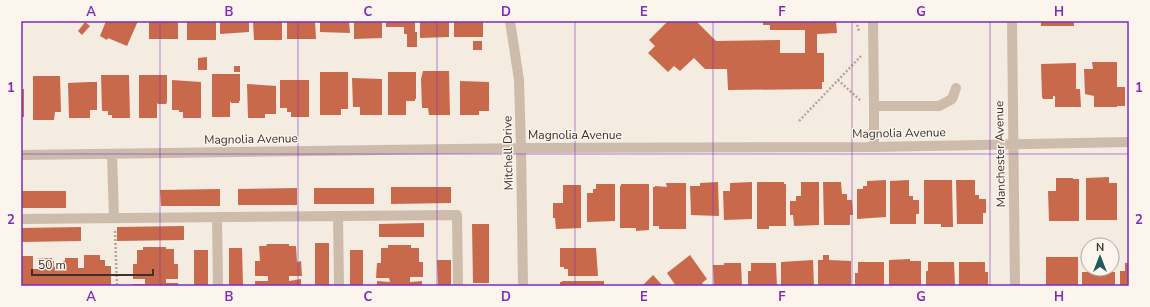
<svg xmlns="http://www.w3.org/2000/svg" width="1150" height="307" font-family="'Nunito Sans',sans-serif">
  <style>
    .building { fill: #c8694b }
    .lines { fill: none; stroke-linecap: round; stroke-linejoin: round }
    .path { stroke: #b9a596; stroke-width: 2.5; stroke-dasharray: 2 2; stroke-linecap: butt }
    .minor { stroke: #cdbbac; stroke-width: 10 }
    .grid { fill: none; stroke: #7b2cbf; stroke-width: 1; stroke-opacity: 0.55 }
    .labels { text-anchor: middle; stroke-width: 3; stroke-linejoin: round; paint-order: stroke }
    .street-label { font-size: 12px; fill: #3b302b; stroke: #fbf5ee }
    .neatline { fill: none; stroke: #7b2cbf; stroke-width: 1.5 }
    .grid-label { font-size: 13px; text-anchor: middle; font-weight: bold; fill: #7b2cbf }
  </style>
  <rect width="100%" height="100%" fill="#f4ebe1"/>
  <!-- building -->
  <path class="building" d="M106,21H138L127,46L108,38L107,40L100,36Z
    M149,21H178V39H149Z
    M187,21H216V40H187Z
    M220,21H249V32L220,34Z
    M253,21H282V40H254Z
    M287,21H315L316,39H287Z
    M320,21H349L350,33L320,32Z
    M354,21H382V38L354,39Z
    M386,21H415V32H417V47H407V34H404V27H386Z
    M420,21H449V37L420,38Z
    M454,21H483V37H454Z
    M668,21H696L716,41L780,40V53H805V30H770V25H763V21H836L837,33L817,34V53H824V82H822V89L728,90L727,69H705L694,58L680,71L674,66L668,72L648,53L655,46L649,40Z
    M1041,21H1074V26H1041Z
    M85,22L90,26L82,35L78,31Z
    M473,41H482V50H473Z
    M207,57V70H198V58Z
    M1092,62H1117V87H1125V106H1117V107H1094V96L1085,94L1084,69H1093Z
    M1076,63V89H1080L1081,107H1055V96H1053V99H1043L1042,97L1041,64Z
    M234,66H240V72H234Z
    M423,71H449L450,115H429L428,108H422L421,79Z
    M320,72H348V109H341V115H320Z
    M388,72H416V99H415V101H406V115H388Z
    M212,74H240V101H239V103H231L230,101V117H212Z
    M101,75H129L130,118H112V115H108V111H102Z
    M139,75H167V102L166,104H158L157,103V118H139Z
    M33,76H60L61,112H55L54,120H33Z
    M352,78L382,79V115H360V107H353Z
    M172,80L201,82V118H183V112H179V110H172Z
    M280,80H309V117H291V112H287V108H280Z
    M460,81L489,82V111H479V115H460Z
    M89,82H97V110H90V118H69L68,83Z
    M247,84L276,86V114H265V118H248Z
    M21,89H24V117H21Z
    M1109,177V183H1117V220H1086V178Z
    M1056,178H1073V179H1079V221H1049L1048,191H1056Z
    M886,180V217L857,219V189H863V186H867V181Z
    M909,180V196H913V200H919V214H916V224H890V181Z
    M924,180H952L953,227H941V224H924Z
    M956,180H975V195H979V199H986V213H983V224H957Z
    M718,182L719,216L691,215L690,186H700V183Z
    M752,182V219L724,220L723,191H730V183Z
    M757,182H784V184H786V226H769V229H757Z
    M801,182H819V225L794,226L793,215H790V201H796V196H801Z
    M823,182H841L842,194H847V200H852L853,215H850V225H824Z
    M666,183H686V229H659V226H653V187H655V186L667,187Z
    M596,184H615V221L587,222V193H593V189H596Z
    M621,184H649V230L636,231V228H620V186H621Z
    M563,185H581V228L556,229L555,218H553V203H563Z
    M391,187H451V203L391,204Z
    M297,188V205H238V189Z
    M314,188H374V204H314Z
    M220,189V206H161L160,190Z
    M21,191H66V208H21Z
    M424,223V237H379V224Z
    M472,224H489V283H473Z
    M184,226V240L117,241V227Z
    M81,227V241L21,242V228Z
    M315,243H329V286H315Z
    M267,244H289V246H296L297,262L301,261L302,276H289V281L301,279V286H255V281H268V276H255V261H260L259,246H266Z
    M388,245H411V248H419V262H423V277H410V282L422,281V286H377V281L390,282L389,278H376L377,263H381V248H388Z
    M143,247H166V249H174V264H178V279H166V283H178V286H133V284H145V279H133V264H137V250H143Z
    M229,248H242L243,286H229Z
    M560,248H596L598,276H568V269H564V267H560Z
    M194,250H208V286H194Z
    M350,250H363V286H350Z
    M84,255H100V260H105V266H111V286H21V256H33V269H38V258H52V261H54V267H63V261H65V258H78V268H84Z
    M690,255L707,279L702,283L704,286H676L667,273Z
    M823,255H829V260L851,261V286H818V260H823Z
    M1046,257H1078V286H1046Z
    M910,259V261H921V286H889V260Z
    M437,260H451V286H438Z
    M813,260L814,286H781V262Z
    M858,262H884V286H855V273H858Z
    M928,262H954L955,286H926V271H928Z
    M959,262H985V272H988V286H959Z
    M724,263H741L742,286H714L713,265H724Z
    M751,263H776L777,286H748V271H751Z
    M1125,263H1129V286H1120V271H1125Z
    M1082,272H1115V286H1082Z
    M653,275L663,286H642Z
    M562,281H604V286H560V282H562Z"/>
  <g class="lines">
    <!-- path -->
    <path class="path" d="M856,21L859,31
      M838,80L861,101
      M799,121L861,56
      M115,231L117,286"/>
    <!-- minor -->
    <path class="minor" d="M510,21L519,80L521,148L523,286
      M873,21L874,106H939L952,99L956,88
      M1012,21L1015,286
      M874,106V147
      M112,154L114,218
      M21,155L521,148L874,147L1129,142
      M338,216L339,286
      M217,217L218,286
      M21,219L457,215L458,286"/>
  </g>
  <!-- grid -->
  <path class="grid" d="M160,21V286M298,21V286M437,21V286M575,21V286M713,21V286M852,21V286M990,21V286M21,154H1129"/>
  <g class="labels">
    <!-- street labels -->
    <g class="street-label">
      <text transform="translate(899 133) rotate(-1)" y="4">Magnolia Avenue</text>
      <text x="575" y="139">Magnolia Avenue</text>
      <text transform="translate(251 139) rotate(-1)" y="4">Magnolia Avenue</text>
      <text transform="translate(508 153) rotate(-91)" y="4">Mitchell Drive</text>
      <text transform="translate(1000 154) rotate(-91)" y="4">Manchester Avenue</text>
    </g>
  </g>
  <!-- border -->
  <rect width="1150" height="307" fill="none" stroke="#fbf5ee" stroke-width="44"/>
  <!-- north arrow -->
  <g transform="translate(1100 257)"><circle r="19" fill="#fbf5ee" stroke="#aea6a0"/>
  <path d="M0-3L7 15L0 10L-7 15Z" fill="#1f5a5e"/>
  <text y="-6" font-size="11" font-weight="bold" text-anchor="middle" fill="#3b302b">N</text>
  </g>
  <!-- scale -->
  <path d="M32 269v6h121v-6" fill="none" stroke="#3b302b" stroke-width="2"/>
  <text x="38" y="269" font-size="12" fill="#3b302b" stroke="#fbf5ee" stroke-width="3" paint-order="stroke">50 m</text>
  <rect x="22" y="22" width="1106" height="263" class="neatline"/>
  <g class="grid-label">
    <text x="91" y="16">A</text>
    <text x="229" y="16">B</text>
    <text x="368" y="16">C</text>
    <text x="506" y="16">D</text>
    <text x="644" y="16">E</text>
    <text x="782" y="16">F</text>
    <text x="921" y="16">G</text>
    <text x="1059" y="16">H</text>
    <text x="11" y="92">1</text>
    <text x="1139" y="92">1</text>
    <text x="11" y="224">2</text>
    <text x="1139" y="224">2</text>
    <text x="91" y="301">A</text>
    <text x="229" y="301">B</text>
    <text x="368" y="301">C</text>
    <text x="506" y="301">D</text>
    <text x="644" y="301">E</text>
    <text x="782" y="301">F</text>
    <text x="921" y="301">G</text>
    <text x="1059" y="301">H</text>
  </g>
</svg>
